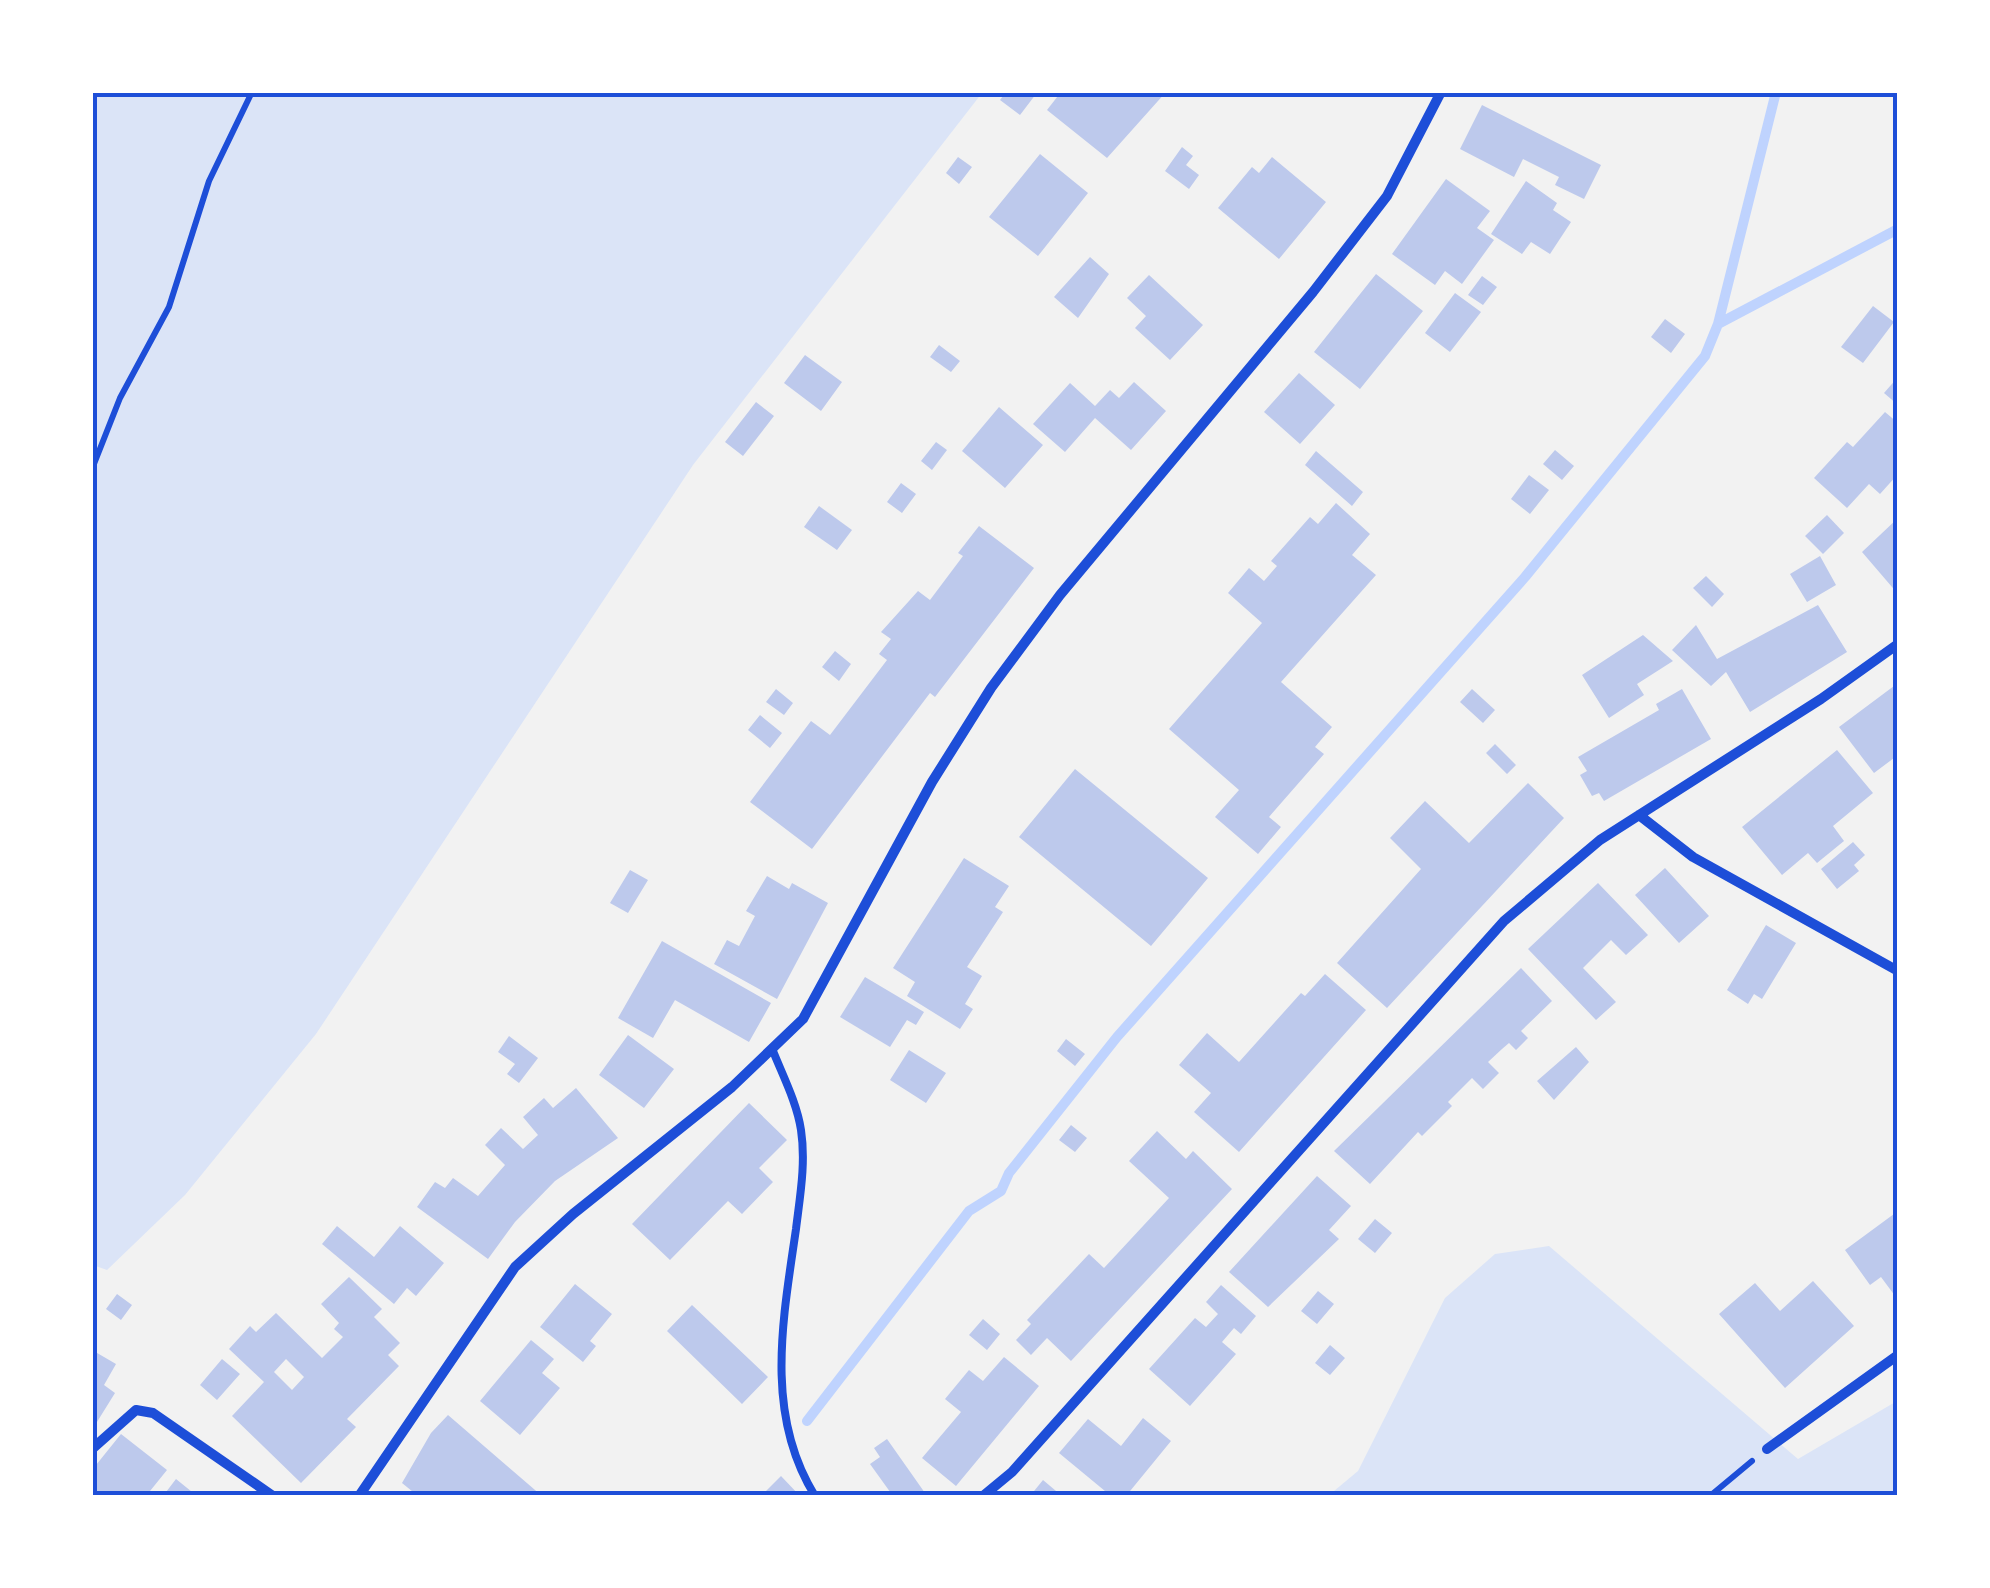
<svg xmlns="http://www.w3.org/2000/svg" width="1990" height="1588" font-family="Raleway,sans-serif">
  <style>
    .green { fill: #dbe4f7 }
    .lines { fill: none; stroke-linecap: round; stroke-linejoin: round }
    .stream { stroke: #bfd3fe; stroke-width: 10 }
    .building { fill: #bdc9ec; fill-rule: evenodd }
    .path { stroke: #1d4ed8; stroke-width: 6 }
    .service { stroke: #1d4ed8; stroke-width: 8 }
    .minor { stroke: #1d4ed8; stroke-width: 10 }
    .neatline { fill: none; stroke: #1d4ed8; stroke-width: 4 }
  </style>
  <rect width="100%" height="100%" fill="#f2f2f2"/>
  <!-- green -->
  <path class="green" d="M93,93H982L693,465L316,1034L185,1195L107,1270L93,1265Z
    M1549,1246L1798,1459L1897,1401V1495L1328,1496L1358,1471L1445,1298L1495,1254Z"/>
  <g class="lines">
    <!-- stream -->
    <path class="stream" d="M1718,324L1898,229
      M807,1421L969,1211L1001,1191L1009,1173L1117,1037L1525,577L1705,356L1718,324L1776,92"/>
  </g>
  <!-- building -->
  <path class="building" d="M1006,92H1034L1036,94L1020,115L1000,100Z
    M1061,92H1166L1107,158L1047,110Z
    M1482,105L1601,165L1584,199L1555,185L1559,177L1523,159L1514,177L1460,149Z
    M1182,147L1193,156L1186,165L1199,175L1189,189L1165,171Z
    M1040,154L1088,193L1038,256L989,217Z
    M958,157L972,167L959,184L946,173Z
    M1272,157L1326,202L1279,259L1218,208L1252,167L1259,173Z
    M1446,179L1490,211L1477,228L1494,240L1462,284L1445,271L1435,285L1392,254Z
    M1526,181L1557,203L1553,210L1571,222L1550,254L1531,242L1522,254L1491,234Z
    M1090,257L1109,274L1078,318L1054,297Z
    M1376,274L1423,311L1360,389L1314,352Z
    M1149,275L1203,325L1170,360L1135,328L1146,316L1127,298Z
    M1482,276L1497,287L1483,305L1468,295Z
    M1455,293L1481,312L1450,352L1425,333Z
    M1873,306L1894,322L1863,363L1841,347Z
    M1665,319L1685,334L1671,353L1651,337Z
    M939,345L960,361L951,372L930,357Z
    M805,355L842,382L821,411L784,383Z
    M1299,373L1335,405L1300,444L1264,412Z
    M1898,377V405L1884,393Z
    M1134,382L1166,411L1131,450L1095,418L1065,452L1033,424L1070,383L1095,406L1110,390L1119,398Z
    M756,402L774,416L743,456L725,442Z
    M999,407L1043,445L1005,488L962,451Z
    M1885,412L1898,423V474L1880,494L1869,484L1847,508L1814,478L1847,442L1853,447Z
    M936,442L947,450L932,470L921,461Z
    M1555,450L1574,466L1562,480L1543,464Z
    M1316,451L1363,492L1352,506L1305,465Z
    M1529,475L1549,490L1530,514L1511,499Z
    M901,483L916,494L902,513L887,502Z
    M1336,503L1370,534L1352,555L1376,575L1281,682L1332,727L1315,747L1324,754L1269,817L1281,827L1258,854L1215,817L1239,790L1169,729L1262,623L1228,593L1249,568L1264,581L1277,566L1271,561L1310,517L1318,524Z
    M819,506L852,530L837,550L804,527Z
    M1827,515L1844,533L1823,554L1805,536Z
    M1898,518V594L1862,552Z
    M979,526L1034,568L935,697L930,693L812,849L750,802L811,721L830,735L887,660L879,654L891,639L881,632L918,591L930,600L963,556L958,553Z
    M1820,556L1836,585L1807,602L1790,574Z
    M1706,576L1724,594L1712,607L1693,588Z
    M1818,605L1847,652L1750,712L1726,672L1711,686L1672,650L1696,625L1717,659Z
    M1643,635L1673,661L1637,684L1644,695L1609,718L1582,675Z
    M835,651L851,664L839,681L822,667Z
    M1898,683V755L1874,773L1839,727Z
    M776,689L793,703L784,715L766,702Z
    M1472,689L1495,710L1483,723L1460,702Z
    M1682,689L1711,739L1604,801L1599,793L1592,796L1580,775L1587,771L1578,757L1659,710L1656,704Z
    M760,715L782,733L770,748L748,730Z
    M1495,744L1516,765L1507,774L1486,753Z
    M1837,750L1873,793L1833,826L1844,841L1817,863L1808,853L1782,875L1742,827Z
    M1075,769L1208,878L1151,946L1019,837Z
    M1528,783L1564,818L1387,1008L1337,963L1421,869L1390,838L1425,801L1469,843Z
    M1853,842L1865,855L1854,865L1859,871L1837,889L1821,869Z
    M964,858L1009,886L995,907L1003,912L967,967L982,976L965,1004L973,1009L960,1029L907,996L915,982L893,968Z
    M1665,868L1709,916L1679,943L1635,895Z
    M630,870L648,880L628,913L610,903Z
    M767,876L789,889L792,883L828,903L777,999L714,964L727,940L739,946L755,916L746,911Z
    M1598,883L1648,935L1626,955L1611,940L1583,968L1616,1002L1596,1020L1528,949Z
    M1766,925L1796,943L1762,999L1754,994L1748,1004L1727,990Z
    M662,941L771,1003L749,1042L675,1000L653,1038L618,1018Z
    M1521,968L1552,1001L1521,1031L1528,1038L1516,1050L1509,1043L1502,1049L1488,1062L1499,1073L1483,1089L1472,1078L1448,1102L1452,1106L1422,1136L1418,1132L1370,1184L1334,1151Z
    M1325,974L1366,1010L1239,1152L1194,1112L1211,1093L1179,1065L1207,1033L1239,1062L1301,993L1305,996Z
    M865,977L924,1012L916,1025L907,1020L890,1047L840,1017Z
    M628,1035L674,1069L644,1108L599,1075Z
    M509,1036L538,1058L519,1083L507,1074L515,1064L498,1052Z
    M1066,1039L1085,1054L1075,1066L1057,1051Z
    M1576,1047L1589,1062L1554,1100L1537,1081Z
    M909,1050L946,1073L926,1103L890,1080Z
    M576,1088L618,1138L555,1181L515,1222L488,1259L417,1207L435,1182L445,1188L453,1178L478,1196L505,1165L485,1145L501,1128L523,1149L538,1135L523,1117L544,1098L553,1108Z
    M749,1103L787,1140L759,1168L773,1182L742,1214L728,1201L670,1260L632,1224Z
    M1071,1125L1087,1138L1075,1152L1059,1140Z
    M1157,1131L1186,1159L1193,1151L1232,1189L1071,1361L1047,1338L1031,1355L1016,1340L1031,1324L1027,1320L1089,1254L1104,1268L1169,1198L1129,1161Z
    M1317,1176L1351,1206L1329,1230L1339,1239L1268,1307L1229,1272Z
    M1898,1211V1300L1881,1277L1870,1285L1845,1250Z
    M1375,1219L1392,1233L1375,1253L1358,1239Z
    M337,1226L374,1257L400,1226L444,1263L416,1296L407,1288L394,1304L322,1244Z
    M349,1277L382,1309L374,1317L400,1343L388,1355L399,1366L347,1419L356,1427L301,1483L232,1416L264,1382L229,1349L250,1326L256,1332L276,1313L322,1358L343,1337L334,1329L339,1323L321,1304ZM286,1359L304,1377L292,1390L274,1372Z
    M1813,1281L1854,1326L1785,1388L1719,1314L1755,1283L1780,1311Z
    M575,1284L612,1314L590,1341L596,1346L583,1362L540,1327Z
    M1221,1285L1256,1316L1241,1334L1234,1328L1222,1342L1236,1354L1190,1406L1149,1369L1195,1318L1206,1327L1218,1314L1206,1302Z
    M1318,1291L1334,1304L1317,1324L1301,1311Z
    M117,1294L132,1305L121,1320L106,1309Z
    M692,1305L768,1377L742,1404L667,1331Z
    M983,1319L1000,1334L987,1350L969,1335Z
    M531,1340L554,1359L542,1373L560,1388L520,1435L480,1401Z
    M1330,1345L1345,1358L1330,1375L1315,1363Z
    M92,1350L116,1364L104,1385L115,1393L92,1430Z
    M1004,1357L1039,1386L956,1486L922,1458L961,1412L945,1399L969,1370L983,1381Z
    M222,1359L240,1374L217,1400L200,1385Z
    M448,1415L542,1496H418L402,1483L431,1433Z
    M1143,1418L1171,1441L1126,1496H1111L1059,1453L1088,1419L1121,1446Z
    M121,1434L167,1470L146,1496H99L92,1491V1470Z
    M887,1439L925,1493L921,1496H893L870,1464L880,1457L874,1448Z
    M781,1476L800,1496H761Z
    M176,1479L197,1496H163Z
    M1043,1480L1062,1496H1030Z"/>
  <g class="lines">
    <!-- path -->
    <path class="path" d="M92,469L120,398L169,307L209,181L252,92
      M1710,1496L1752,1461"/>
    <!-- service -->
    <path class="service" d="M773,1051C783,1076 797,1103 801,1130C806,1163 800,1196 796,1229C783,1319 764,1414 815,1496"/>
    <!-- minor -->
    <path class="minor" d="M1639,815L1693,857L1898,971
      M92,1449L136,1410L153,1413L273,1496
      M1767,1449L1898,1355
      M359,1496L515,1267L573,1214L732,1087L803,1019L932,782L991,688L1060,595L1313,292L1387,196L1441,92
      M983,1496L1012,1472L1504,921L1600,840L1821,699L1898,644"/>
  </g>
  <!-- border -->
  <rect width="1990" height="1588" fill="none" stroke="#ffffff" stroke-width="190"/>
  <rect x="95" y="95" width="1800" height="1398" class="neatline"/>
</svg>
